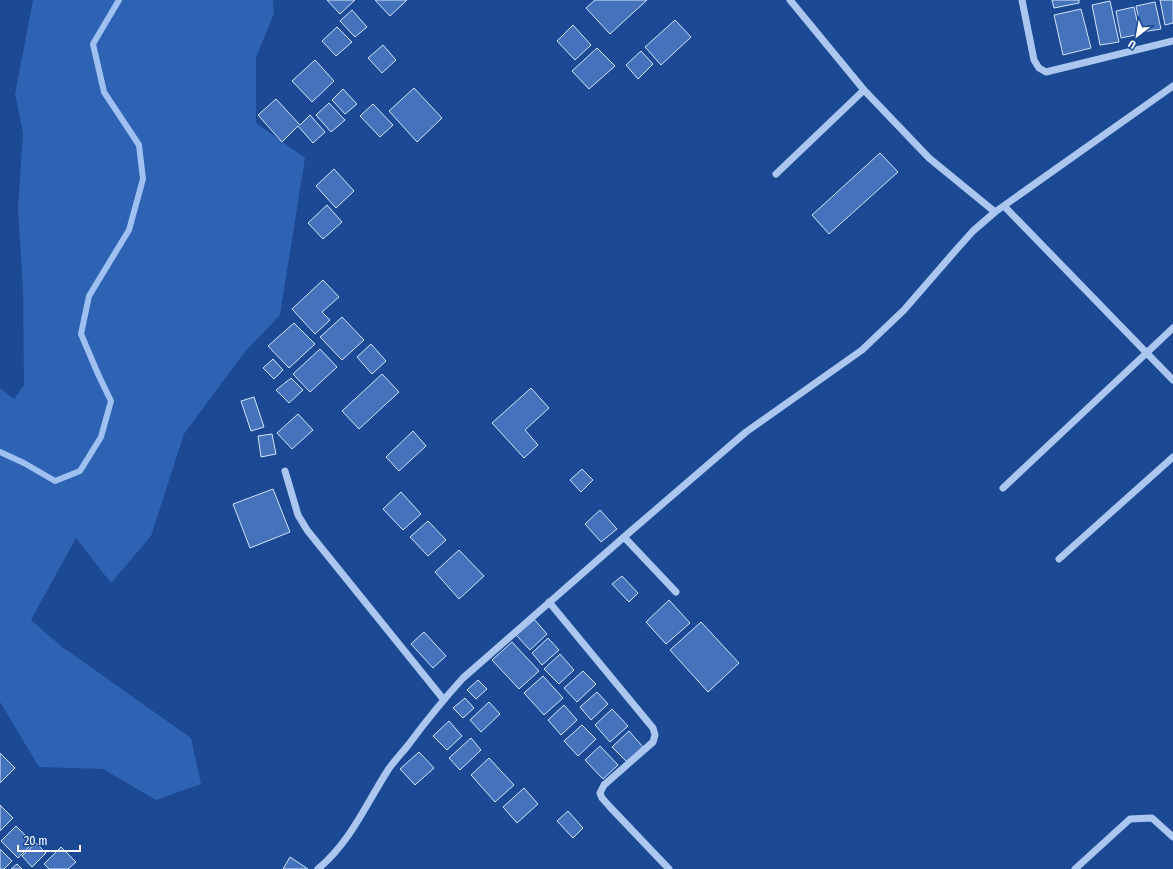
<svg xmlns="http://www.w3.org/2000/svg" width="1173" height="869" font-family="'Fira Sans Condensed',sans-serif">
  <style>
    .green { fill: #2e62b2 }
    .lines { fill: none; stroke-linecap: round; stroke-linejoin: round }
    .stream { stroke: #9fc1f1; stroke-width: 6 }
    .building { fill: #4472bb; stroke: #d3e3fb }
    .minor { stroke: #acc7ef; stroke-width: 7 }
  </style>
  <rect width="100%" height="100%" fill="#1b4994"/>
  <!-- green -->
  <path class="green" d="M33,0H273L274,13L256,58V123L305,158L280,315L244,353L184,434L151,536L111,583L76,538L31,620L61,646L191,738L201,784L156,800L103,769L39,767L0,702V388L14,399L24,385L23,290L18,209L23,133L15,94Z"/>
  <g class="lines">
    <!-- stream -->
    <path class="stream" d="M0,452L24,463L55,481L80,471L101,437L111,401L98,374L81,334L89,296L129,230L143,179L139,145L104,92L93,44L119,0"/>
  </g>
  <!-- building -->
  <path class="building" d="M327,0H355L340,14Z
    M375,0H407L390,16Z
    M595,0H647L610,34L586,8Z
    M1052,0H1079V3L1054,8Z
    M1160,0H1173V23L1165,25Z
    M1110,1L1119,42L1100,45L1092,5Z
    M1155,2L1161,29L1142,32L1136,6Z
    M1134,7L1140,34L1121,38L1116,11Z
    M1081,9L1091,48L1063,55L1054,15Z
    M352,10L367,27L355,37L340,21Z
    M675,20L691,37L661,65L645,47Z
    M573,25L591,45L575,60L557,41Z
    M337,27L352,42L336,56L322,41Z
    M383,45L396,60L382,73L368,58Z
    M597,48L615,66L589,89L572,71Z
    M641,51L653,64L638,79L626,65Z
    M315,60L334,81L312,102L292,81Z
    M414,88L442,118L417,142L389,111Z
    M343,89L357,104L345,114L332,100Z
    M276,99L300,125L310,115L325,132L313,143L298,126L282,142L258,115Z
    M329,103L345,120L331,132L316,115Z
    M373,104L393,125L380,137L360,116Z
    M880,153L898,172L829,234L812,215Z
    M334,169L354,191L336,208L316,186Z
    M327,205L342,222L323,239L308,223Z
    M323,280L339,297L322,312L330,320L315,334L292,309Z
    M342,317L364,340L342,360L320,337Z
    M294,323L315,344L289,368L268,346Z
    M371,344L386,361L372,374L357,357Z
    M320,349L337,367L310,392L293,374Z
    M273,359L283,370L274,379L263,368Z
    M382,374L399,392L359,429L342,411Z
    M291,378L303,390L289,403L276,390Z
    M531,388L549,408L525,430L538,445L524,458L492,423Z
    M254,397L264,427L251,431L241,401Z
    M298,414L313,430L292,449L277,433Z
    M413,431L426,446L399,471L386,457Z
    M272,434L276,454L261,457L258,436Z
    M582,469L593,480L581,492L570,480Z
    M273,489L290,532L250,548L233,504Z
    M401,492L421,514L403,530L383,509Z
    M600,510L617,529L601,542L585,524Z
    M428,521L446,540L428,556L410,537Z
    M459,550L484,576L459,599L435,572Z
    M622,576L638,593L629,602L612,584Z
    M669,600L690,623L666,644L646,622Z
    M534,619L547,634L530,650L516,635Z
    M701,622L739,663L708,692L670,650Z
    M424,632L446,656L433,668L411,644Z
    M548,638L559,650L542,665L532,653Z
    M512,642L539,671L519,689L492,660Z
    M560,654L574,670L559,684L544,669Z
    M583,671L596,684L577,702L564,688Z
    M543,676L563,698L544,715L524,693Z
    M478,680L487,689L476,699L467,690Z
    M597,692L608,704L591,720L580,707Z
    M465,698L474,708L463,718L453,708Z
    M489,702L500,714L481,732L470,720Z
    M564,705L577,720L561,735L548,720Z
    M612,709L628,726L610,742L595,725Z
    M449,721L462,736L447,750L433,736Z
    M582,725L596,739L578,756L564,741Z
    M629,731L643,747L627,762L612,747Z
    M471,738L481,750L460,770L449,758Z
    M600,746L618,765L603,779L585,760Z
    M419,752L434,768L415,785L400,769Z
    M0,753L15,768L0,783Z
    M489,758L514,785L495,802L471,775Z
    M524,788L538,804L517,823L503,807Z
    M0,805L13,818L0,831Z
    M568,811L583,828L573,838L557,821Z
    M16,826L33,843L18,858L1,841Z
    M36,843L46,853L32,867L22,856Z
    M61,847L76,862L68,869H49L44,864Z
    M0,849L12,861L4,869H0Z
    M290,857L308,869H283Z
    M17,864L22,869H11Z"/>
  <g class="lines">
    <!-- minor -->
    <path class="minor" d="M790,0L864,90L929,158L995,212L1173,86
      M1022,0L1034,60L1039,68L1046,72L1173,41
      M776,174L864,90
      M1004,206L1173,380
      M285,471L298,515L307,530L444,700
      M1003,488L1173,328
      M624,537L676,592
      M1059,559L1173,457
      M549,602L653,728L655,735L653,742L604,785L600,793L602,798L610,807L669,869
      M318,869C351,841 365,806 388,770C394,761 402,753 409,744C426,721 444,699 463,678L624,537L746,432L862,350L904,310L956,250L973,231L995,212
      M1075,869L1130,819L1152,818L1173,837"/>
  </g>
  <!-- north arrow -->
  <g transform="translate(1137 36) rotate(211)" stroke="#1b4994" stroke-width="3" paint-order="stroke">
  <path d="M0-3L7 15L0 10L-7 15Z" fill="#ffffff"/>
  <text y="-6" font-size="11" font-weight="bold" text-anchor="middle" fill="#ffffff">U</text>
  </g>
  <!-- scale -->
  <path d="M18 845v6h62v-6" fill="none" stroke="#ffffff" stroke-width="2"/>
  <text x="24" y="845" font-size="12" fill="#ffffff" stroke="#1b4994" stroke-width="3" paint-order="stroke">20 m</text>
</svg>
